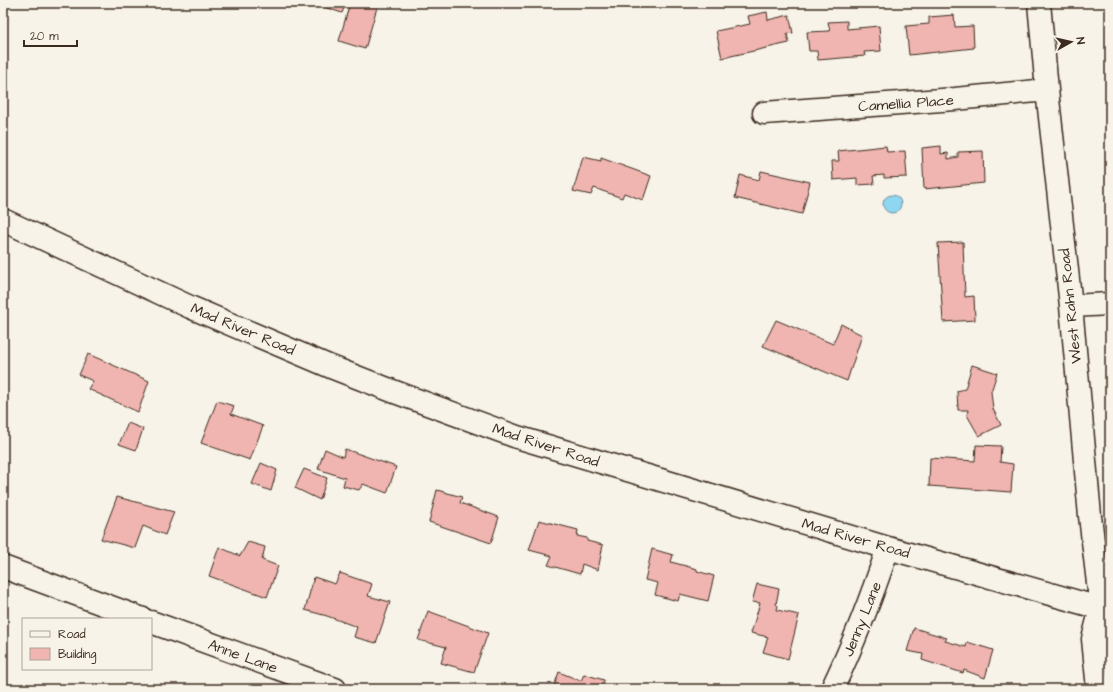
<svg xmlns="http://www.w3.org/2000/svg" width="1113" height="692" font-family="'Architects Daughter',sans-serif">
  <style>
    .water { fill: #8fd6f1; stroke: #6d919d }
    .building { fill: #f0b5b0; stroke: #3b2a1e }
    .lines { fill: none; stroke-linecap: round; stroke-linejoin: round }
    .minor-casing { stroke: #3b2a1e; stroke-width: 25 }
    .minor { stroke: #f7f3e8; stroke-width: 22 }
    .labels { text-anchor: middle; stroke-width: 3.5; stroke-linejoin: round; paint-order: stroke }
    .street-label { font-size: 15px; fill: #3b2a1e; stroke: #f7f3e8 }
  </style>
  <rect width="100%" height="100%" fill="#f7f3e8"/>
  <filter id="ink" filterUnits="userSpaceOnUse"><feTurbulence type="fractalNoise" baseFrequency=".025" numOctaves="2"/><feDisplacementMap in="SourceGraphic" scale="8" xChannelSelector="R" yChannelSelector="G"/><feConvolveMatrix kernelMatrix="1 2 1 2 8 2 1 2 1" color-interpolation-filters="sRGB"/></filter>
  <g filter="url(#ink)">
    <!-- water -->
    <path class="water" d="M883 204a9 9 0 1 1 18 0a9 9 0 1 1-18 0Z"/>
    <!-- building -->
    <path class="building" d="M312,3H346L342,13Z
      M350,3H374L378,4L365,49L339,41Z
      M767,12L768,20L789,15L793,33L787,34L789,43L722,58L716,31L750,24L748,16Z
      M954,15L955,27L973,26L974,48L909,55L906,26L929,24V17Z
      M847,21V29L879,26L881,51L864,52L865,56L818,60L817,51H809L807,32L830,31L828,22Z
      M886,146L887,152L905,151L907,177L884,178V175L873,176L874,184L857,185V178L833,180L832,161H839L838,151Z
      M941,146V154L948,153V159L958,157V152L983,151L984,183L924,189L922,148Z
      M583,157L601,161V158L651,176L643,200L624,193L622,198L594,188L591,195L573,191Z
      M761,171L810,182L802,214L735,198L740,175L759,180Z
      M963,242L965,297L974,296L975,320L943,322L938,243Z
      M776,320L833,344L841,324L856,332L862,335L847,381L763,346Z
      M88,354L149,381L138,412L88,389L93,381L79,375Z
      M972,365L997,373L991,392L993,409L1001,425L979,436L967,415L968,410H958L957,391L965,389Z
      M217,401L234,406L231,414L263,426L250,460L201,443Z
      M128,423L143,429L136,450L119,444Z
      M976,445L1001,446L1000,462L1013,464L1011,492L929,486L930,458L975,461Z
      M325,449L343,457L345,449L396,467L387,493L363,484L359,490L343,486L345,478L318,469Z
      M261,463L277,470L271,491L252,484Z
      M304,469L327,478L320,500L295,488Z
      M437,490L462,497L460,503L499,517L491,543L429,522Z
      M117,497L174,512L165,535L143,526L135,548L101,539Z
      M539,520L578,530L577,536L587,538V541L603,545L598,570L582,564L580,574L548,565L552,556L529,550Z
      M248,542L265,547L262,560L278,566L267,597L209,576L219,547L240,556Z
      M652,549L673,555L671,562L697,569V571L714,576L708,601L680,594L678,601L655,595L658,583L645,580Z
      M340,573L372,584L368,596L390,602L376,643L354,637L357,627L327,616L305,610L314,577L335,584Z
      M757,584L779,589L776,604L778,606L777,610L799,615L788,659L763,652L768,637L751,633L760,603L752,602Z
      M428,611L488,633L474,672L441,663L446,647L418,640Z
      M914,628L947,638L945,641L966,647L967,642L993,650L985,678L964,670L963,673L922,660L923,654L907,651Z
      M559,672L581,681L584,674L604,680L601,688L606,689H553Z"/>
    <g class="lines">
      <defs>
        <path id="minor" d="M1039,3L1047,90L1071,306L1090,516L1101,608L1093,639L1098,689
          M764,113L955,99L1047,90
          M3,220L190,307L331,367L395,392L517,437L888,548L1110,611
          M1071,306L1110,304
          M3,567L143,619
          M151,622L335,689
          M832,689C854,643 872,596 888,548"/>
      </defs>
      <!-- minor casing -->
      <use href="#minor" class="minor-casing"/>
      <!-- minor -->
      <use href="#minor" class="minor"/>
    </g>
  </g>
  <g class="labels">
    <!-- street labels -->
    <g class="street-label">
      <text transform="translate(906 103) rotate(-4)" y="5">Camellia Place</text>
      <text transform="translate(1070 306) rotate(-96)" y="5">West Rahn Road</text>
      <text transform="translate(243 329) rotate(23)" y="5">Mad River Road</text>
      <text transform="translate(546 445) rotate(18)" y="5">Mad River Road</text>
      <text transform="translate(856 538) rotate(16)" y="5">Mad River Road</text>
      <text transform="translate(862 619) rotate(-68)" y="5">Jenny Lane</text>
      <text transform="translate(243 656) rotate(20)" y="5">Anne Lane</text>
    </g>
  </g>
  <!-- margin -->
  <rect width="1113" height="692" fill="none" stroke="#f7f3e8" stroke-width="16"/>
  <rect x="8" y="8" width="1097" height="676" fill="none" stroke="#3b2a1e" stroke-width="1.5" filter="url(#ink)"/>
  <!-- legend -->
  <rect x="22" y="618" width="130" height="52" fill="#f7f3e8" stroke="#aca397"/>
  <rect x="30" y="631" width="20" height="6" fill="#f7f3e8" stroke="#aca397"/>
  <text x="58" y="638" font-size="12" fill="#3b2a1e">Road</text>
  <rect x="30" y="648" width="20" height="12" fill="#f0b5b0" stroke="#aca397"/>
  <text x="58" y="658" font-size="12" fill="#3b2a1e">Building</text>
  <!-- north arrow -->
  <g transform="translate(1071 42) rotate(82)" stroke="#f7f3e8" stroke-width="3" paint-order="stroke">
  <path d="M0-3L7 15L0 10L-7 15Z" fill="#3b2a1e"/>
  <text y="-6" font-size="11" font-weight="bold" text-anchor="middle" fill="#3b2a1e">N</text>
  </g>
  <!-- scale -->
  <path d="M24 40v6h53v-6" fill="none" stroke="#3b2a1e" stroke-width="2"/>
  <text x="30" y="40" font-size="12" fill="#3b2a1e" stroke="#f7f3e8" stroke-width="3" paint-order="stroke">20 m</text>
</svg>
